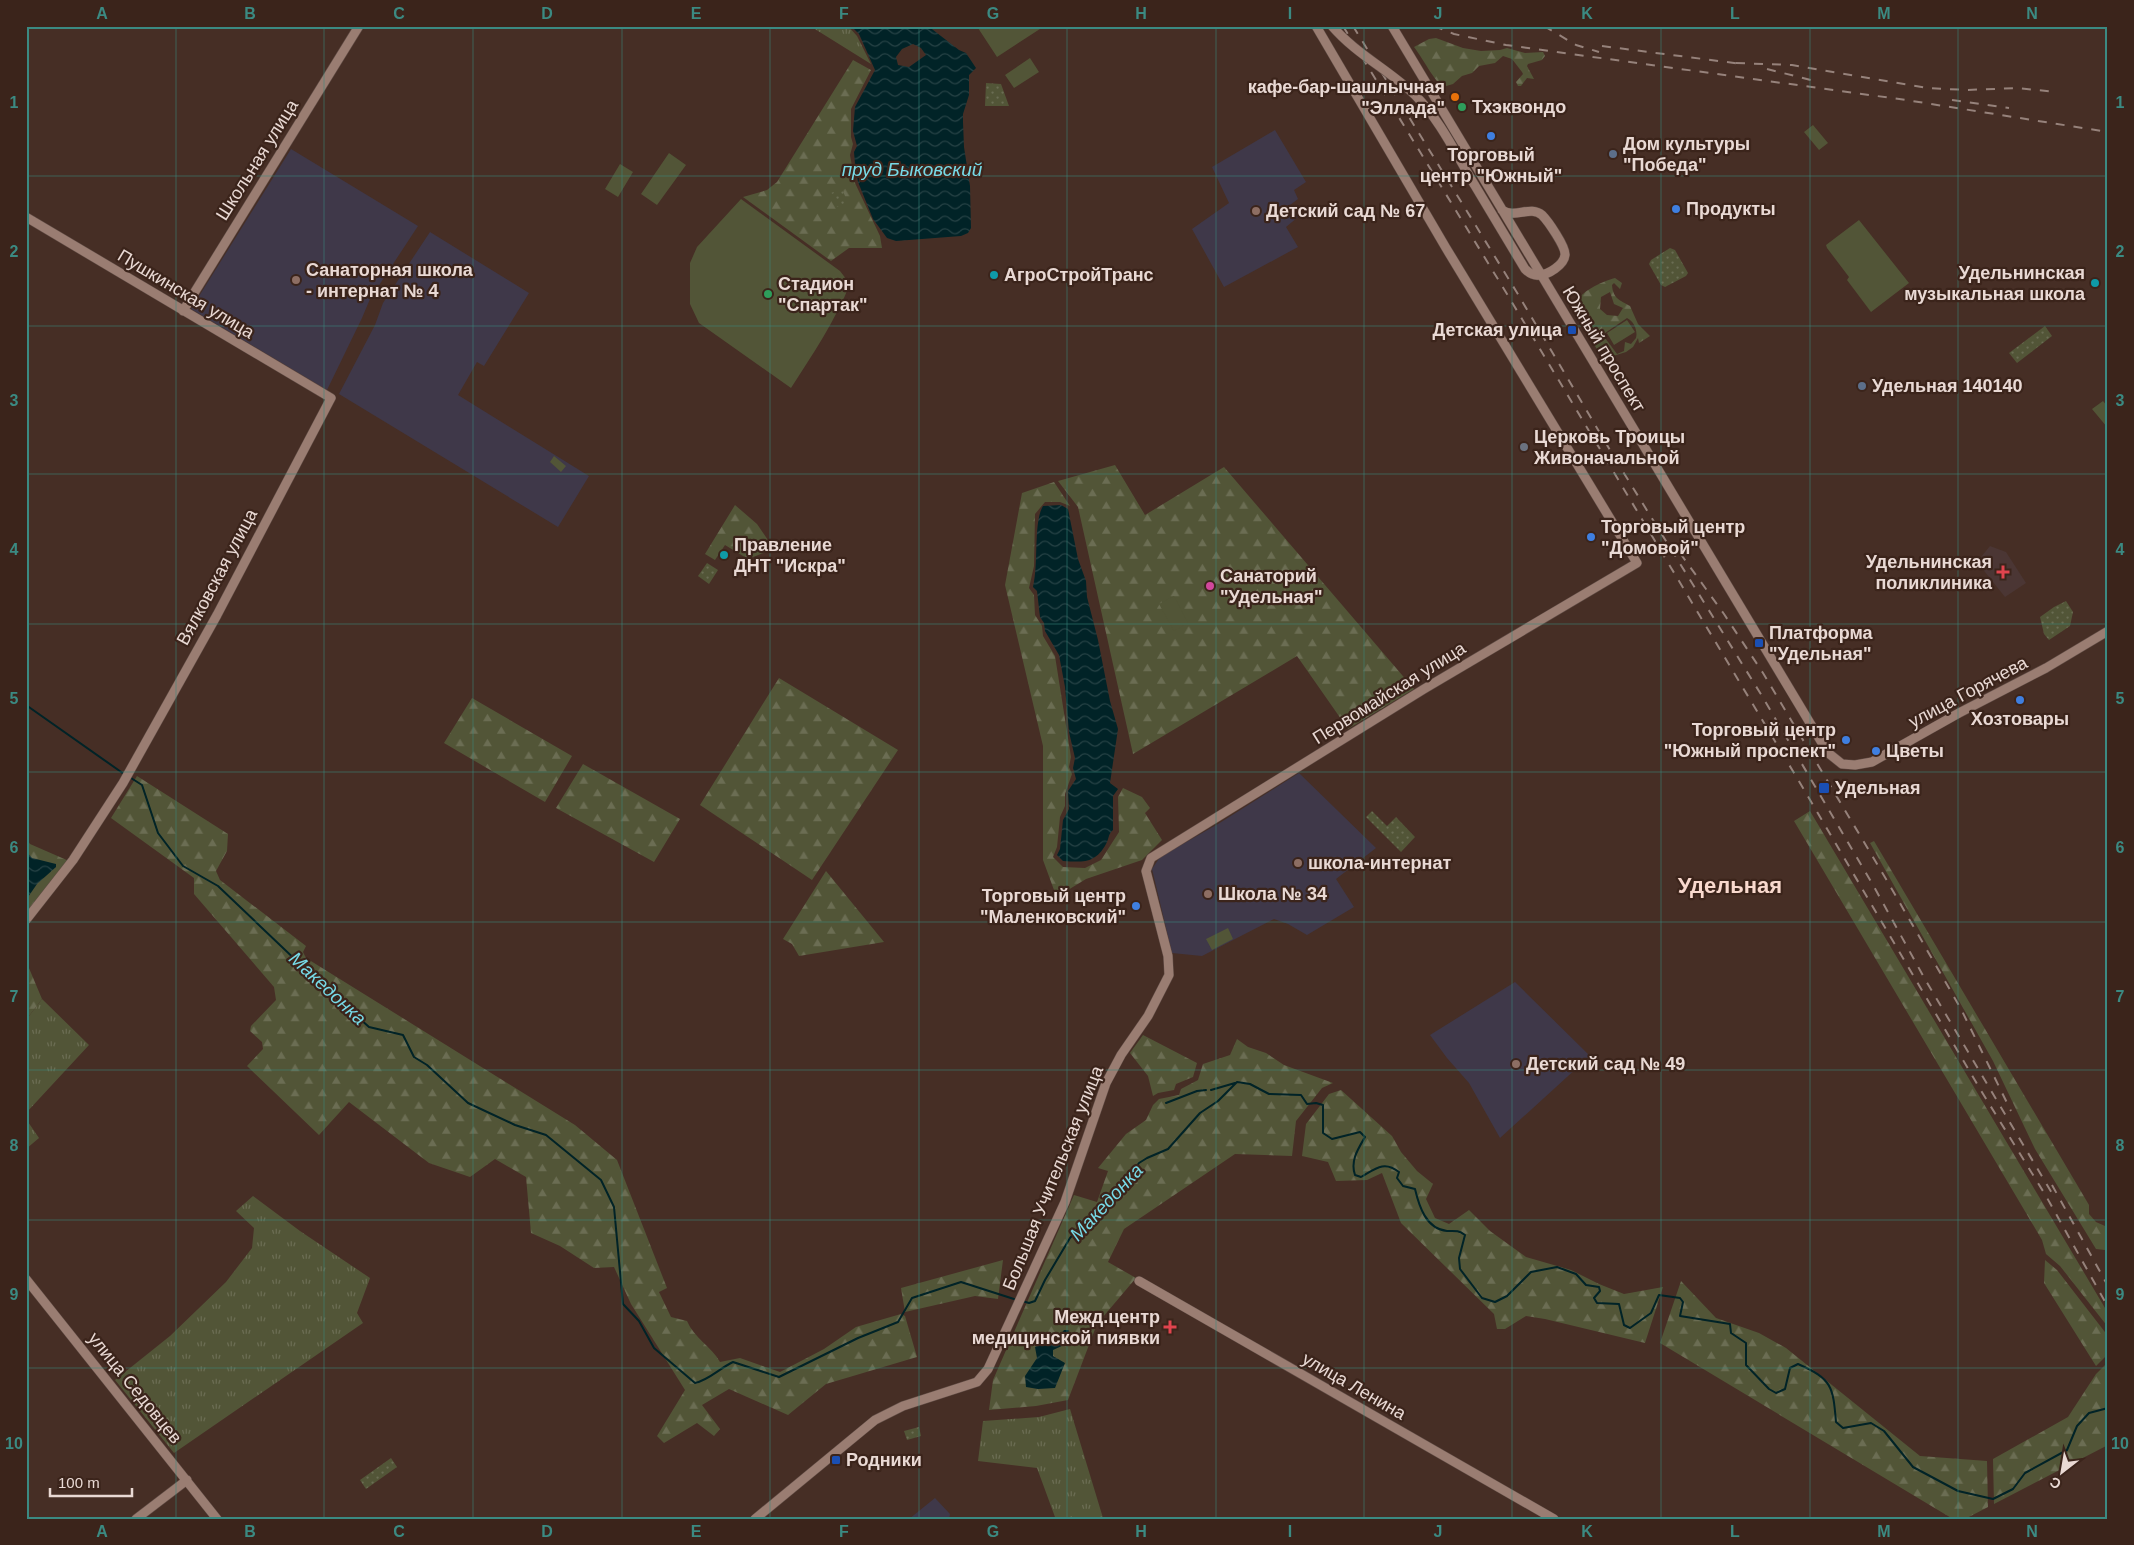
<svg xmlns="http://www.w3.org/2000/svg" width="2134" height="1545" font-family="Helvetica,sans-serif">
  <style>
    .education { fill: #3f3849 }
    .medical { fill: #4b3634 }
    .grass { fill: url(#grass-tufts) }
    .forest { fill: url(#forest-firs); fill-rule: evenodd }
    .park { fill: url(#park-dots) }
    .garden { fill: #525537 }
    .water { fill: url(#water-waves); fill-rule: evenodd }
    .lines { fill: none; stroke-linecap: round; stroke-linejoin: round }
    .stream { stroke: #012327; stroke-width: 2 }
    .secondary-casing { stroke: #604c45; stroke-width: 10 }
    .secondary { stroke: #9a7d72; stroke-width: 9 }
    .rail { stroke: #96827b; stroke-width: 2; stroke-dasharray: 9 9; stroke-linecap: butt }
    .secondary-bridge-casing { stroke: #604c45; stroke-width: 10; stroke-linecap: butt }
    .secondary-bridge { stroke: #9a7d72; stroke-width: 9 }
    .grid { fill: none; stroke: #3b8a82; stroke-width: 1; stroke-opacity: 0.55 }
    .food-dot { fill: #e8710a; stroke: #3b241b; stroke-width: 2 }
    .leisure-dot { fill: #2e9e5b; stroke: #3b241b; stroke-width: 2 }
    .shop-dot { fill: #3f7fe0; stroke: #3b241b; stroke-width: 2 }
    .service-dot { fill: #5c6f8a; stroke: #3b241b; stroke-width: 2 }
    .education-dot { fill: #8d6e63; stroke: #3b241b; stroke-width: 2 }
    .culture-dot { fill: #0f9aa8; stroke: #3b241b; stroke-width: 2 }
    .transit-dot { fill: #1a4fb4; stroke: #3b241b; stroke-width: 2 }
    .worship-dot { fill: #6b7280; stroke: #3b241b; stroke-width: 2 }
    .health-dot { fill: #e0444e; stroke: #3b241b; stroke-width: 2 }
    .hotel-dot { fill: #d1479c; stroke: #3b241b; stroke-width: 2 }
    .labels { text-anchor: middle; stroke-width: 4.5; stroke-linejoin: round; paint-order: stroke }
    .poi-label { font-size: 18px; font-weight: bold; fill: #e9d9d4; stroke: #3b241b; text-anchor: start }
    .street-label { font-size: 18px; fill: #e9d9d4; stroke: #3b241b }
    .water-label { font-size: 19px; font-style: italic; fill: #77dae7; stroke: #3b241b }
    .district-label { font-size: 22px; font-weight: bold; fill: #f9d9ce; stroke: #3b241b }
    .neatline { fill: none; stroke: #3b8a82; stroke-width: 2 }
    .grid-label { font-size: 16px; text-anchor: middle; font-weight: bold; fill: #3b8a82 }
  </style>
  <defs>
    <pattern id="grass-tufts" width="24" height="20" patternUnits="userSpaceOnUse" patternTransform="scale(1.25)"><rect width="24" height="20" fill="#525537"/><path d="M3 7l-1-3M5 7V3M7 7l1-3M15 17l-1-3M17 17v-4M19 17l1-3" fill="none" stroke="#6b6d53"/></pattern>
    <pattern id="forest-firs" width="22" height="20" patternUnits="userSpaceOnUse" patternTransform="scale(1.25)"><rect width="22" height="20" fill="#525537"/><path d="M5 1l3.5 6h-7zM16 11l3.5 6h-7z" fill="#6b6d53"/></pattern>
    <pattern id="park-dots" width="8" height="8" patternUnits="userSpaceOnUse" patternTransform="scale(1.25)"><rect width="8" height="8" fill="#525537"/><path d="M2 2h.1M6 6h.1" fill="none" stroke="#6b6d53" stroke-width="1.8" stroke-linecap="round"/></pattern>
    <pattern id="water-waves" width="16" height="10" patternUnits="userSpaceOnUse" patternTransform="scale(1.25)"><rect width="16" height="10" fill="#012327"/><path d="M0 5q4-4 8 0t8 0" fill="none" stroke="#264245"/></pattern>
  </defs>
  <rect width="100%" height="100%" fill="#462e25"/>
  <!-- education -->
  <path class="education" d="M1275,130L1306,182L1294,190L1298,199L1290,205L1298,217L1286,227L1298,247L1224,287L1192,229L1229,203L1212,167Z
    M291,149L418,226L370,299L362,318L327,390L191,309Z
    M430,232L529,293L484,366L477,362L458,395L589,476L558,527L339,394L375,325L383,303Z
    M1299,773L1376,848L1336,879L1354,907L1307,935L1288,924L1274,919L1202,956L1172,953L1152,869L1160,857L1218,824Z
    M1515,982L1590,1056L1500,1138L1469,1083L1447,1058L1430,1035Z
    M935,1498L950,1514L949,1519H909Z"/>
  <!-- medical -->
  <path class="medical" d="M1990,546L2006,552L2026,583L2005,597L1977,562Z"/>
  <!-- grass -->
  <path class="grass" d="M810,26H848L857,36L871,64Z
    M42,999L89,1045L26,1113V1020Z
    M26,1119L39,1138L26,1149Z
    M253,1196L300,1231L370,1278L357,1313L363,1323L174,1453L115,1380L170,1336L226,1282L252,1248L254,1228L236,1211Z
    M1070,1409L1103,1518L1055,1517L1037,1468L978,1461L983,1421L1039,1417Z"/>
  <!-- forest -->
  <path class="forest" d="M1436,38L1463,48L1481,51L1500,50L1507,48L1525,53L1543,52L1545,56L1542,60L1528,64L1527,66L1534,79L1527,78L1521,86H1518L1516,82L1523,74L1522,72L1512,59L1503,56L1495,63L1479,66L1472,73L1462,76L1453,84L1443,87C1435,82 1422,57 1414,47L1429,39Z
    M853,60L871,70L851,109V137L853,144L850,155L855,183L880,236L882,248H849L831,261L743,197L767,190L777,182Z
    M1615,278L1622,283L1620,289L1614,283L1612,285C1613,299 1620,300 1630,306L1638,324L1650,336L1639,343L1638,338L1633,347L1626,352L1613,356L1606,361L1603,359L1574,312V306C1580,291 1601,282 1615,278ZM1610,292L1614,304L1623,308L1618,316L1607,315L1600,309L1601,297ZM1627,318C1634,321 1638,331 1636,338L1631,344L1625,342L1624,351L1617,354L1605,338V333Z
    M1115,465L1145,515L1224,467L1414,689L1348,729L1297,656L1133,754L1078,507L1058,481Z
    M1054,482L1070,506L1060,502H1045L1035,514L1034,566L1029,588L1034,595L1035,615L1042,626L1043,636L1055,656L1071,757L1069,767L1072,774L1065,794V806L1060,817L1057,847L1053,857L1063,867L1085,868L1101,860L1119,832L1118,797L1123,788L1142,797L1150,808L1145,813L1162,840L1142,860L1086,879L1068,890H1054L1043,860V746L1005,585L1022,493Z
    M735,505L757,524L774,549L748,559L725,545L715,560L705,554Z
    M779,678L898,750L812,880L700,805Z
    M472,698L572,756L545,802L444,743Z
    M583,764L680,819L654,862L556,808Z
    M137,776L228,834L227,851L216,871L220,880L306,946L303,952L306,958L575,1125L617,1160L667,1288L659,1292L671,1317L687,1321C694,1338 711,1346 720,1362L740,1358L780,1372L824,1349L856,1327L901,1314L905,1316L917,1357L826,1384L788,1415L729,1389L702,1405L720,1429L714,1436L697,1423L664,1443L657,1436L685,1390L631,1304L614,1267L594,1268L560,1246L531,1233L526,1177L495,1159L470,1177L429,1163L349,1102L319,1135L247,1066L263,1049L262,1042L250,1031L251,1026L276,1000L274,987L194,894V878L111,818Z
    M1810,811L2108,1313V1327L2060,1266L2046,1254L2042,1240L1794,821Z
    M26,838L30,844L69,861L26,915Z
    M1874,841L2089,1205V1214L2096,1222L2105,1226V1250L2096,1249L2035,1149L1993,1061L1870,843Z
    M826,871L884,942L799,956L792,944L783,939Z
    M26,961L42,999L26,1020Z
    M1143,1035L1197,1063L1193,1077L1176,1084L1174,1090L1158,1093L1153,1096L1148,1076L1130,1053Z
    M1237,1039L1248,1047L1266,1053L1284,1065L1333,1083L1322,1088L1296,1121L1292,1156L1235,1154L1124,1229L1108,1262L1136,1278L1097,1324L1068,1400L1036,1406L989,1410L993,1380L1074,1195L1097,1202L1108,1171L1098,1168L1126,1134L1146,1120L1153,1105L1159,1099L1179,1095L1181,1089L1198,1080L1203,1064L1230,1055Z
    M1341,1090L1392,1136L1401,1152L1417,1171L1433,1184L1426,1199L1435,1218L1449,1224L1469,1210L1490,1231L1526,1257L1571,1270L1599,1284L1624,1294L1663,1287L1645,1343L1545,1319L1526,1316L1505,1329H1497L1494,1314L1401,1223L1382,1173L1367,1180L1336,1181L1328,1162L1302,1156L1306,1124L1329,1094Z
    M1003,1260L998,1299L975,1296L905,1312L901,1288Z
    M2045,1260L2057,1270L2108,1336V1354L2096,1366L2044,1283Z
    M1681,1281L1716,1318L1759,1333L1786,1348L1920,1456L1987,1461L1988,1507L1965,1519H1953L1660,1343Z
    M2108,1362V1445L1994,1504L1993,1459L2068,1417L2096,1374Z"/>
  <!-- park -->
  <path class="park" d="M986,83L1001,84L1009,106H985Z
    M842,189L848,203L837,207L831,193Z
    M1670,248L1675,250L1688,273L1686,276L1665,287L1661,285L1649,264L1651,260Z
    M2045,326L2052,336L2017,363L2009,353Z
    M707,563L718,570L709,584L698,576Z
    M2066,601L2073,612L2070,626L2049,640L2044,634L2040,617L2054,607Z
    M1372,811L1387,826L1396,817L1415,837L1401,852L1366,817Z
    M919,1427L921,1436L907,1440L904,1431Z
    M391,1458L397,1467L366,1489L360,1480Z"/>
  <!-- garden -->
  <path class="garden" d="M981,26H1042L1043,27L997,57L978,28Z
    M1030,58L1039,72L1014,88L1005,75Z
    M1813,125L1828,143L1819,150L1804,132Z
    M669,153L686,165L657,205L641,194Z
    M620,164L633,172L618,197L605,189Z
    M741,199L840,271L850,284C835,321 813,354 791,388L699,323L690,304V263L697,247Z
    M1859,220L1909,283L1871,312L1847,280L1849,277L1827,248L1826,245Z
    M1627,320L1635,332L1614,345L1607,333Z
    M2103,401L2108,407L2107,427L2092,409Z
    M554,456L566,466L561,472L550,462Z
    M1174,596L1188,623L1174,631L1159,604Z
    M1228,928L1233,939L1212,950L1206,939Z"/>
  <!-- water -->
  <path class="water" d="M851,26H928L959,50L966,53L976,68L969,75V95L963,114V122L964,147L970,186L971,228L968,233L961,236L896,241L887,238L873,219L858,182L855,164L854,152L857,146L853,131L855,107L875,70L859,34ZM913,44L921,48L926,55L909,67L898,65L896,57L902,49Z
    M1061,505L1068,509L1078,559L1086,581L1087,597L1098,640L1110,701L1118,729L1110,783L1118,789L1113,796V830C1108,834 1109,839 1106,844C1095,864 1083,862 1063,861L1057,855L1060,849L1063,820L1069,809L1068,791L1076,779L1073,768L1075,758L1069,732L1065,687L1059,655L1045,631L1044,623L1040,617L1037,591L1033,587C1039,563 1033,523 1043,506Z
    M26,851L32,858L56,864V867L37,884L26,900Z
    M1064,1330H1069L1064,1345L1053,1350V1356L1065,1363L1055,1388L1038,1389L1026,1387L1025,1376L1037,1358L1035,1347L1054,1336L1057,1339Z"/>
  <g class="lines">
    <!-- stream -->
    <path class="stream" d="M26,705L124,774
      M131,778L142,785L158,833L183,866L218,886L322,985L369,1027L403,1035L414,1057L427,1065L468,1103L515,1125L546,1135L601,1180L614,1207L623,1304L639,1321L654,1348L695,1383C709,1380 720,1368 733,1362L779,1377L858,1338L898,1322L912,1298L961,1282L1017,1300
      M1211,1090L1235,1083
      M1166,1103L1197,1091L1206,1090
      M1022,1301L1029,1303L1035,1301L1045,1280L1070,1238L1083,1223L1119,1189L1139,1163L1147,1158L1168,1149L1200,1113L1218,1101L1237,1082L1250,1084L1269,1094L1301,1095L1307,1104L1316,1103L1323,1105V1133L1332,1139L1360,1132L1365,1137C1358,1149 1350,1161 1355,1175L1361,1177C1375,1169 1384,1160 1399,1172L1397,1178L1403,1186L1415,1189C1419,1206 1426,1229 1447,1231C1455,1231 1458,1230 1465,1235L1459,1258L1460,1269L1482,1298L1495,1302L1507,1296L1531,1272L1557,1267L1576,1274L1586,1285L1599,1287L1600,1291L1594,1298L1597,1303L1619,1304L1624,1325L1630,1328L1651,1313L1659,1295L1680,1298L1683,1302L1680,1316L1730,1324L1731,1333L1746,1343V1365L1769,1389L1776,1393L1785,1389L1790,1368L1798,1364C1832,1379 1833,1386 1836,1422L1843,1428L1871,1423L1884,1431L1913,1467L1958,1491L1993,1499L2013,1489L2025,1473L2067,1450L2077,1426L2089,1413L2108,1408"/>
    <defs>
      <path id="secondary" d="M1392,26L1822,743L1827,752L1842,764L1855,765L1872,762L1959,713L2046,668L2108,631
        M1474,184L1525,269C1529,273 1533,276 1539,275C1548,275 1564,265 1565,255C1566,247 1548,221 1542,215C1530,205 1515,219 1502,210
        M26,217L331,398L217,615L123,783L73,860L26,920
        M183,311L359,26
        M26,1279L217,1519
        M1139,1281L1554,1519
        M136,1519L187,1480
        M755,1519L875,1420L903,1406L977,1382L988,1369L1065,1202L1106,1083L1121,1055L1148,1016L1169,975L1168,956L1146,871L1151,858L1424,689L1637,563L1446,248L1316,26"/>
    </defs>
    <!-- secondary casing -->
    <use href="#secondary" class="secondary-casing"/>
    <!-- secondary -->
    <use href="#secondary" class="secondary"/>
    <!-- rail -->
    <path class="rail" d="M1343,26L1507,294L1803,788L1980,1089L2046,1196L2108,1307
      M1353,26L1516,291L1617,462L1762,696L1873,885L1926,981L2053,1195
      M1434,26L1454,34L1506,45L1906,100L2108,132
      M1544,26L1576,45L1599,52
      M1602,46L1742,64
      M1736,63L1792,65L1928,88L1967,90L2017,88L2056,92
      M1767,69L1815,81
      M1952,100L2009,108
      M1680,553L1724,614L1763,673L1886,879L1961,1009L2011,1111
      M2052,1185L2108,1286"/>
    <defs>
      <path id="secondary-bridge" d="M1332,26C1356,54 1389,70 1415,95C1440,120 1456,154 1474,184"/>
    </defs>
    <!-- secondary-bridge casing -->
    <use href="#secondary-bridge" class="secondary-bridge-casing"/>
    <!-- secondary-bridge -->
    <use href="#secondary-bridge" class="secondary-bridge"/>
  </g>
  <!-- grid -->
  <path class="grid" d="M176,26V1519M324,26V1519M473,26V1519M622,26V1519M770,26V1519M919,26V1519M1067,26V1519M1216,26V1519M1364,26V1519M1512,26V1519M1661,26V1519M1810,26V1519M1958,26V1519M26,176H2108M26,326H2108M26,474H2108M26,624H2108M26,772H2108M26,922H2108M26,1070H2108M26,1220H2108M26,1368H2108"/>
  <!-- markers -->
  <circle class="food-dot" cx="1455" cy="97" r="5"/>
  <g class="leisure-dot">
    <circle cx="1462" cy="107" r="5"/>
    <circle cx="768" cy="294" r="5"/>
  </g>
  <g class="shop-dot">
    <circle cx="1491" cy="136" r="5"/>
    <circle cx="1676" cy="209" r="5"/>
    <circle cx="1591" cy="537" r="5"/>
    <circle cx="2020" cy="700" r="5"/>
    <circle cx="1846" cy="740" r="5"/>
    <circle cx="1876" cy="751" r="5"/>
    <circle cx="1136" cy="906" r="5"/>
  </g>
  <g class="service-dot">
    <circle cx="1613" cy="154" r="5"/>
    <circle cx="1862" cy="386" r="5"/>
  </g>
  <g class="education-dot">
    <circle cx="1256" cy="211" r="5"/>
    <circle cx="296" cy="280" r="5"/>
    <circle cx="1298" cy="863" r="5"/>
    <circle cx="1208" cy="894" r="5"/>
    <circle cx="1516" cy="1064" r="5"/>
  </g>
  <g class="culture-dot">
    <circle cx="994" cy="275" r="5"/>
    <circle cx="2095" cy="283" r="5"/>
    <circle cx="724" cy="555" r="5"/>
  </g>
  <g class="transit-dot">
    <rect x="1567" y="325" width="10" height="10" rx="2.5"/>
    <rect x="1754" y="638" width="10" height="10" rx="2.5"/>
    <rect x="1818" y="782" width="12" height="12" rx="2.5"/>
    <rect x="831" y="1455" width="10" height="10" rx="2.5"/>
  </g>
  <circle class="worship-dot" cx="1524" cy="447" r="5"/>
  <g class="health-dot">
    <path d="M2000.5 564.5h5v5h5v5h-5v5h-5v-5h-5v-5h5z"/>
    <path d="M1167.5 1319.5h5v5h5v5h-5v5h-5v-5h-5v-5h5z"/>
  </g>
  <circle class="hotel-dot" cx="1210" cy="586" r="5"/>
  <g class="labels">
    <!-- poi labels -->
    <g class="poi-label">
      <text x="1445" y="93" text-anchor="end">кафе-бар-шашлычная<tspan x="1445" dy="21">"Эллада"</tspan></text>
      <text x="1472" y="113">Тхэквондо</text>
      <text x="1623" y="150">Дом культуры<tspan x="1623" dy="21">"Победа"</tspan></text>
      <text x="1491" y="161" text-anchor="middle">Торговый<tspan x="1491" dy="21">центр "Южный"</tspan></text>
      <text x="1686" y="215">Продукты</text>
      <text x="1266" y="217">Детский сад № 67</text>
      <text x="306" y="276">Санаторная школа<tspan x="306" dy="21">- интернат № 4</tspan></text>
      <text x="2085" y="279" text-anchor="end">Удельнинская<tspan x="2085" dy="21">музыкальная школа</tspan></text>
      <text x="1004" y="281">АгроСтройТранс</text>
      <text x="778" y="290">Стадион<tspan x="778" dy="21">"Спартак"</tspan></text>
      <text x="1562" y="336" text-anchor="end">Детская улица</text>
      <text x="1872" y="392">Удельная 140140</text>
      <text x="1534" y="443">Церковь Троицы<tspan x="1534" dy="21">Живоначальной</tspan></text>
      <text x="1601" y="533">Торговый центр<tspan x="1601" dy="21">"Домовой"</tspan></text>
      <text x="734" y="551">Правление<tspan x="734" dy="21">ДНТ "Искра"</tspan></text>
      <text x="1992" y="568" text-anchor="end">Удельнинская<tspan x="1992" dy="21">поликлиника</tspan></text>
      <text x="1220" y="582">Санаторий<tspan x="1220" dy="21">"Удельная"</tspan></text>
      <text x="1769" y="639">Платформа<tspan x="1769" dy="21">"Удельная"</tspan></text>
      <text x="2020" y="725" text-anchor="middle">Хозтовары</text>
      <text x="1836" y="736" text-anchor="end">Торговый центр<tspan x="1836" dy="21">"Южный проспект"</tspan></text>
      <text x="1886" y="757">Цветы</text>
      <text x="1835" y="794">Удельная</text>
      <text x="1308" y="869">школа-интернат</text>
      <text x="1218" y="900">Школа № 34</text>
      <text x="1126" y="902" text-anchor="end">Торговый центр<tspan x="1126" dy="21">"Маленковский"</tspan></text>
      <text x="1526" y="1070">Детский сад № 49</text>
      <text x="1160" y="1323" text-anchor="end">Межд.центр<tspan x="1160" dy="21">медицинской пиявки</tspan></text>
      <text x="846" y="1466">Родники</text>
    </g>
    <!-- street labels -->
    <g class="street-label">
      <text transform="translate(257 160) rotate(-58)" y="6">Школьная улица</text>
      <text transform="translate(186 294) rotate(31)" y="6">Пушкинская улица</text>
      <text transform="translate(1604 349) rotate(59)" y="6">Южный проспект</text>
      <text transform="translate(217 577) rotate(-62)" y="6">Вялковская улица</text>
      <text transform="translate(1968 692) rotate(-28)" y="6">улица Горячева</text>
      <text transform="translate(1389 693) rotate(-32)" y="6">Первомайская улица</text>
      <text transform="translate(1053 1178) rotate(-68)" y="6">Большая Учительская улица</text>
      <text transform="translate(1354 1386) rotate(30)" y="6">улица Ленина</text>
      <text transform="translate(135 1388) rotate(51)" y="6">улица Седовцев</text>
    </g>
    <!-- water labels -->
    <g class="water-label">
      <text x="912" y="176">пруд Быковский</text>
      <text transform="translate(328 988) rotate(43)" y="7">Македонка</text>
      <text transform="translate(1106 1202) rotate(-47)" y="7">Македонка</text>
    </g>
    <!-- district labels -->
    <g class="district-label">
      <text x="1730" y="893">Удельная</text>
    </g>
  </g>
  <!-- border -->
  <rect width="2134" height="1545" fill="none" stroke="#3b241b" stroke-width="55"/>
  <!-- north arrow -->
  <g transform="translate(2062 1472) rotate(211)" stroke="#3b241b" stroke-width="4" paint-order="stroke">
  <path d="M0-4L9 19L0 12L-9 19Z" fill="#e9d9d4"/>
  <text y="-8" font-size="14" font-weight="bold" text-anchor="middle" fill="#e9d9d4">С</text>
  </g>
  <!-- scale -->
  <path d="M50 1488v8h82v-8" fill="none" stroke="#e9d9d4" stroke-width="2.5"/>
  <text x="58" y="1488" font-size="15" fill="#e9d9d4" stroke="#3b241b" stroke-width="4" paint-order="stroke">100 m</text>
  <rect x="28" y="28" width="2078" height="1490" class="neatline"/>
  <g class="grid-label">
    <text x="102" y="19">A</text>
    <text x="250" y="19">B</text>
    <text x="399" y="19">C</text>
    <text x="547" y="19">D</text>
    <text x="696" y="19">E</text>
    <text x="844" y="19">F</text>
    <text x="993" y="19">G</text>
    <text x="1141" y="19">H</text>
    <text x="1290" y="19">I</text>
    <text x="1438" y="19">J</text>
    <text x="1587" y="19">K</text>
    <text x="1735" y="19">L</text>
    <text x="1884" y="19">M</text>
    <text x="2032" y="19">N</text>
    <text x="14" y="108">1</text>
    <text x="2120" y="108">1</text>
    <text x="14" y="257">2</text>
    <text x="2120" y="257">2</text>
    <text x="14" y="406">3</text>
    <text x="2120" y="406">3</text>
    <text x="14" y="555">4</text>
    <text x="2120" y="555">4</text>
    <text x="14" y="704">5</text>
    <text x="2120" y="704">5</text>
    <text x="14" y="853">6</text>
    <text x="2120" y="853">6</text>
    <text x="14" y="1002">7</text>
    <text x="2120" y="1002">7</text>
    <text x="14" y="1151">8</text>
    <text x="2120" y="1151">8</text>
    <text x="14" y="1300">9</text>
    <text x="2120" y="1300">9</text>
    <text x="14" y="1449">10</text>
    <text x="2120" y="1449">10</text>
    <text x="102" y="1537">A</text>
    <text x="250" y="1537">B</text>
    <text x="399" y="1537">C</text>
    <text x="547" y="1537">D</text>
    <text x="696" y="1537">E</text>
    <text x="844" y="1537">F</text>
    <text x="993" y="1537">G</text>
    <text x="1141" y="1537">H</text>
    <text x="1290" y="1537">I</text>
    <text x="1438" y="1537">J</text>
    <text x="1587" y="1537">K</text>
    <text x="1735" y="1537">L</text>
    <text x="1884" y="1537">M</text>
    <text x="2032" y="1537">N</text>
  </g>
</svg>
